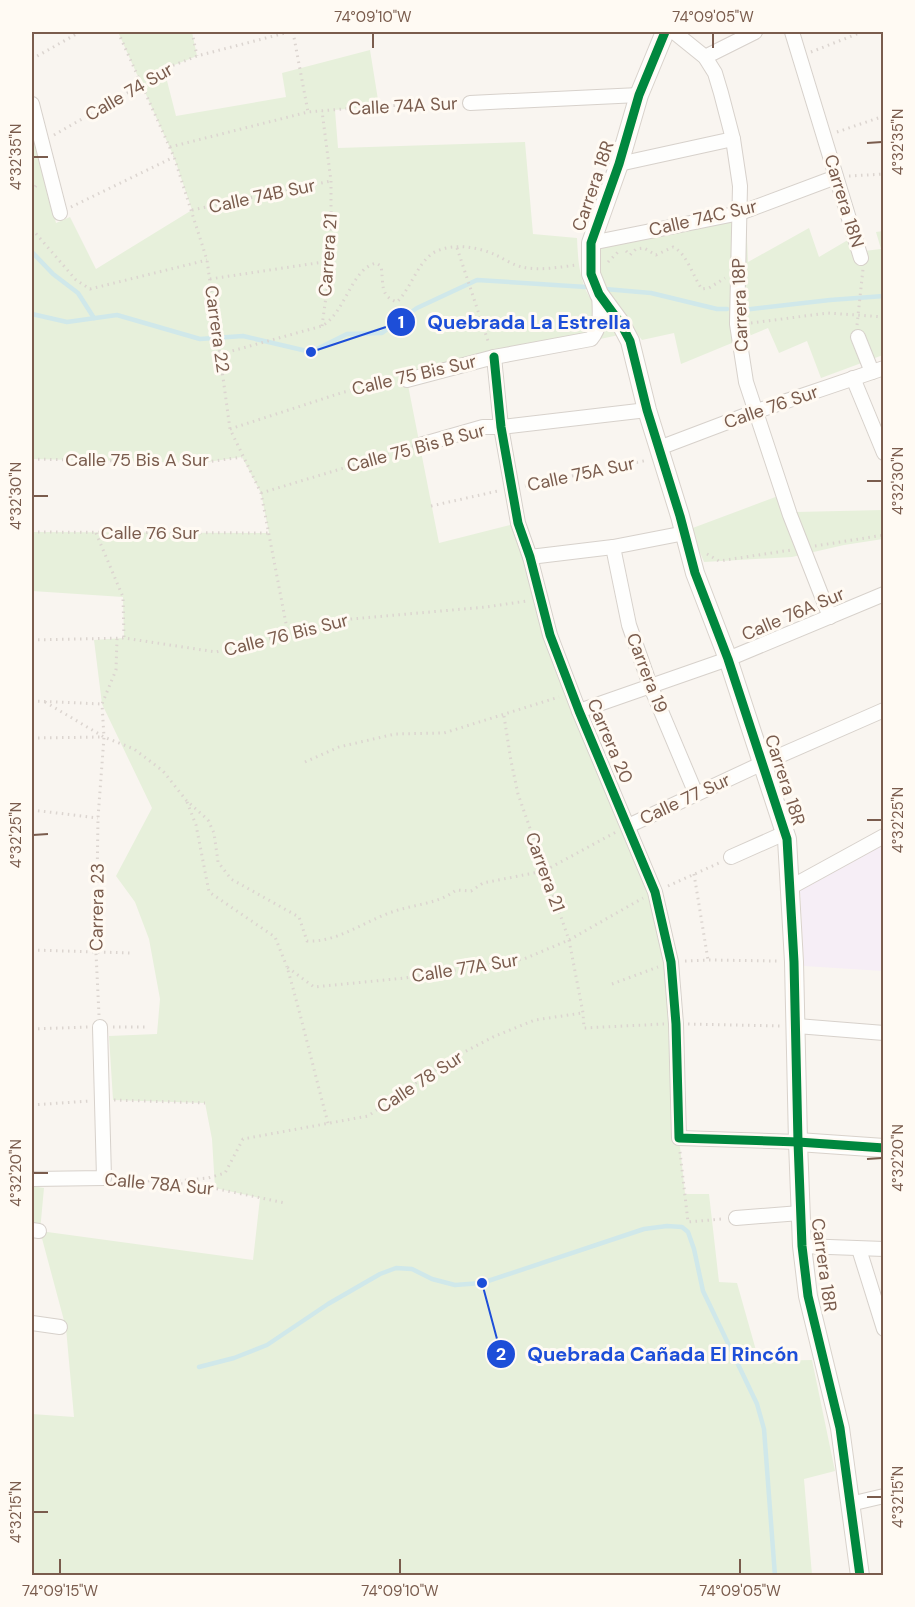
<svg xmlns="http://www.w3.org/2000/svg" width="915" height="1607" viewBox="0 0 915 1607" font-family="'DM Sans',sans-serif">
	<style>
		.education { fill: #f6eef6 }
		.green { fill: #e7f0db }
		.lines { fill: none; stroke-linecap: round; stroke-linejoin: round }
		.stream { stroke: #d0e8ea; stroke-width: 4.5 }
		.street-casing { stroke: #d7d1cb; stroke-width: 16 }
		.secondary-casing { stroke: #d9d2cb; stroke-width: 20 }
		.path { stroke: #dcd5d0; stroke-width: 3; stroke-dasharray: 1.5 4.5; stroke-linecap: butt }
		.street { stroke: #fefefd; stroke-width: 14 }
		.secondary { stroke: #fefefd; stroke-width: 18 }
		.cycleway-casing { stroke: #fffaf3; stroke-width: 13 }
		.cycleway { stroke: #00873e; stroke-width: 9 }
		.ticks { fill: none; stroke: #7a5c4d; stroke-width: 2 }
		.labels { text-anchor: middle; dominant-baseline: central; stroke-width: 6; stroke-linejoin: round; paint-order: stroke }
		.street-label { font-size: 18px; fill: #7a5c4d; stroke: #fffaf3 }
		.leader { fill: none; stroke: #1d4ed8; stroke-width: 2 }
		.callout-dot { fill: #1d4ed8; stroke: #fffaf3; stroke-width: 2 }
		.mark-label { font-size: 18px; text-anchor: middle; font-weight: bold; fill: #fff }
		.callout-label { font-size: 20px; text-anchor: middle; font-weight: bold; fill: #1d4ed8; stroke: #fffaf3; stroke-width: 6; stroke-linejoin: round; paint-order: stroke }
		.neatline { fill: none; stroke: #7a5c4d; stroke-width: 2 }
		.ticks-label { font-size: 15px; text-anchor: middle; fill: #7a5c4d }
	</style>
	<rect width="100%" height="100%" fill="#f9f5f0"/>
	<!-- education -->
	<polygon class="education" points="883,844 883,971 804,966 800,889"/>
	<!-- green -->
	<g class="green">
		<path d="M118,32H192L197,56L164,69L176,116L286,97L282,73L370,50L379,106L335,110L338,148L525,142L533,234L577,238C578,260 579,282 592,301C601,313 611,322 619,335L407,380L439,543L518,523L550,635L628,826L671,962L679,1138L685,1194H709L719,1282L737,1283L759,1361L812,1360L835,1471L804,1479L812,1575H32V1414L74,1417L66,1328L40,1231L32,1230V1186L44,1188L40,1231L253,1260L260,1198L215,1188L212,1139L205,1103L113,1100L109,1036L157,1034L160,999L149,939L135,902L116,876L152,808L102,704L94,640L124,638L123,597L32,591V532L269,533L261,493L242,457L200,463L32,459V130L56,223L70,217L96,269L192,210L174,157Z"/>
		<path d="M746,216L748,262L809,228L819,257L858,234L864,251L881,249L876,232L883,231V355L821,378L807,341L779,353L768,328L681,364L674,333L642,340C627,318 604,297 597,271C595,264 598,254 599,247Z"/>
		<polygon points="789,492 796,512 883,510 883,539 844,545 792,557 704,562 690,529"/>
	</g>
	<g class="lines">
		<!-- stream -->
		<g class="stream">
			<polyline points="32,252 53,274 78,293 94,318"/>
			<polyline points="605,289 651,293 717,309 727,309"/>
			<polyline points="743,310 830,300 884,296"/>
			<polyline points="32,314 67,322 117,315 200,339 243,336 311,352 347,334 382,333 417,308 477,280 586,287"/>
			<polyline points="199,1367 234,1358 267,1345 328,1304 380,1274 396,1268 412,1269 432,1279 455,1285 482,1283 644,1229 667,1226 682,1227 688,1232 694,1249 703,1291 757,1404 764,1429 775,1576"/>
		</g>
		<!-- street casing -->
		<g class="street-casing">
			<g id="street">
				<polyline points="674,32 705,57 715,73 721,93 733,139 740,186 737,324 746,382 790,515 830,617"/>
				<polyline points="792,32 861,258"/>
				<polyline points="705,57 755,32"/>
				<polyline points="470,103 639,95"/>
				<polyline points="32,104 60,213"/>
				<polyline points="619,164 733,139"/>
				<polyline points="591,243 740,213 836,177"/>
				<polyline points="858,337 872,372"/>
				<polyline points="494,357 501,427 518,523 530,557 550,635 579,711 655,892 671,962 676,1024 679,1138 798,1142"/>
				<polyline points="853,378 884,453"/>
				<path d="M407,380L494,357L591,339C602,326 600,311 599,294"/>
				<polyline points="420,445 483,427 501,427 647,410"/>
				<polyline points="659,448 754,412 884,368"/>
				<polyline points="613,547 629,625 650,685 696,794"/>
				<polyline points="530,557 613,547 685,533"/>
				<polyline points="579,711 728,659 884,594"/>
				<polyline points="628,826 763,763 884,710"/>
				<polyline points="731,857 785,833"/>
				<polyline points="791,887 884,836"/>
				<polyline points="797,1026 884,1033"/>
				<polyline points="32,1179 104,1178 100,1027"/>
				<polyline points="736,1218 800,1213"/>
				<polyline points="32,1230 39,1231"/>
				<polyline points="802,1246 884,1249"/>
				<polyline points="859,1249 884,1329"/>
				<polyline points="32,1323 60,1327"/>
				<polyline points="850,1504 884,1496"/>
			</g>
		</g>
		<!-- secondary casing -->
		<g class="secondary-casing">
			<g id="secondary">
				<polyline points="665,32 639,95 619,164 591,243 591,274 599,294 621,324 630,341 647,410 680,516 695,573 728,659 787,839 794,962 798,1142 802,1246 808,1296 840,1428 860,1576"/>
				<polyline points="798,1142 884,1148"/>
			</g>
		</g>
		<!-- path -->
		<g class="path">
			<polyline points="118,32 174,157 207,260 230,429 261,493 288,634"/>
			<polyline points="192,32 197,56"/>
			<polyline points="293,32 308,112"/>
			<polyline points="811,52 862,32"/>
			<polyline points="32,59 80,32"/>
			<polyline points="837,132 884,116"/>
			<polyline points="54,135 143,84 164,69 197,56 289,32"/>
			<polyline points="170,147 308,112 379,106 459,103"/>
			<polyline points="849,176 884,174"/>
			<polyline points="32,192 37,184"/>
			<polyline points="71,207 174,157"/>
			<polyline points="192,210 331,181"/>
			<polyline points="32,229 76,280 90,289 207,260"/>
			<polyline points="457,248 489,344"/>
			<path d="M626,251L630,255L636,249L644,248L656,255L673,247C687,253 693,277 702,289L709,288L725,278"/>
			<polyline points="608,262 618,252"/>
			<polyline points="210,279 330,261"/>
			<polyline points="751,323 828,313 884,317"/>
			<polyline points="857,325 863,269"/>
			<polyline points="322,326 331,260 331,181 322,111"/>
			<path d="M221,354L322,326C346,312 351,269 376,263L381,266C384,283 379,296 397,302C411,288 417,264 433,253C452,242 478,247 496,255C504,259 513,265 522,267C539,271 560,267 577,265"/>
			<polyline points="230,429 344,392 395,382"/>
			<polyline points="32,459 200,463 242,457"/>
			<polyline points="525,486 648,460"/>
			<polyline points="261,493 407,449"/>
			<polyline points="431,506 498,491"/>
			<polyline points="32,532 269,533"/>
			<polyline points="96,533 123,597 124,638"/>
			<polyline points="815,546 884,535"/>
			<polyline points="707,554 719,561 791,550"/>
			<polyline points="32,640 124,638 216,652 288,634 329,621 486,607 527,601"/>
			<polyline points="32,701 102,704"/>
			<path d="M45,702L104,737L134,749L163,771L186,800L208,820L214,833L218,862L231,879L299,917L307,941C337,943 366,920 395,911C416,904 438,904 456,890L471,891L483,883L544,871L616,832"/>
			<polyline points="504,716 511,761 518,794 569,940 583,1013 584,1028 664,1024"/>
			<polyline points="32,738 102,737"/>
			<polyline points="305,762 339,747 395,734 444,733 559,697"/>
			<polyline points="187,802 196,825 209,892 275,937 287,967"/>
			<polyline points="32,810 98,818"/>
			<polyline points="694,874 708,960"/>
			<polyline points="668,886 719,863"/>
			<polyline points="32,950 131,953"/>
			<polyline points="685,961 708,960 777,961"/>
			<polyline points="612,984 658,967"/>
			<polyline points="99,1015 96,953 98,818 104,737 102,704 116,670 117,639"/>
			<polyline points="688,1024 781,1026"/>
			<polyline points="113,1027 147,1027"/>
			<polyline points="32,1029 88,1027"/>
			<polyline points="114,1100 205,1103"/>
			<polyline points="32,1105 90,1101"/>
			<path d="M328,1123C314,1071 302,1019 287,967L314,987L405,978L524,959L569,940L643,898"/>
			<polyline points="680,1152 688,1222 722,1219"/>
			<polyline points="118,1179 168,1182"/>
			<polyline points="167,1182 208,1178 225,1173 243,1139 368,1116 449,1060 493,1037 535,1020 582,1013"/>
			<polyline points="175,1183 218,1189 285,1203"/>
		</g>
		<!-- street -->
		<use href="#street" class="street"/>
		<!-- secondary -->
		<use href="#secondary" class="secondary"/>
		<!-- cycleway casing -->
		<g class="cycleway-casing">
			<g id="cycleway">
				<polyline points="665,32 639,95 619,164 591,243 591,274 599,294 621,324 630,341 647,410 680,516 695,573 728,659 787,839 794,962 798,1142 802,1246 808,1296 840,1428 860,1576"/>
				<polyline points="494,357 501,427 518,523 530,557 550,635 579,711 655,892 671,962 676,1024 679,1138 798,1142 884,1148"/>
			</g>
		</g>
		<!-- cycleway -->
		<use href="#cycleway" class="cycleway"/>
	</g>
	<!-- ticks -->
	<path class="ticks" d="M373,33V48M713,33V48M867,143L882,142M33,157H48M867,481H882M33,496H48M867,820H882M33,835L48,834M867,1159L882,1158M33,1173H48M867,1497H882M33,1512H48M60,1559V1574M400,1559V1574M740,1559V1574"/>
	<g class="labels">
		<!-- street labels -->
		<g class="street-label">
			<text transform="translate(129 92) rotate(-30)">Calle 74 Sur</text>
			<text transform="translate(403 106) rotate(-3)">Calle 74A Sur</text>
			<text transform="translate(593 186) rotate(-71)">Carrera 18R</text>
			<text transform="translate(262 196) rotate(-12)">Calle 74B Sur</text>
			<text transform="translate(844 201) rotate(73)">Carrera 18N</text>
			<text transform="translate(703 218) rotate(-13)">Calle 74C Sur</text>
			<text transform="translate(328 255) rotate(-86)">Carrera 21</text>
			<text transform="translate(740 305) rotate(-92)">Carrera 18P</text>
			<text transform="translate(217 329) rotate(82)">Carrera 22</text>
			<text transform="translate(414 375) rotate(-13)">Calle 75 Bis Sur</text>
			<text transform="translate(771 407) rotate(-19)">Calle 76 Sur</text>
			<text transform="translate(416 448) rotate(-15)">Calle 75 Bis B Sur</text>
			<text x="137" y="460">Calle 75 Bis A Sur</text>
			<text transform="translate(581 474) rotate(-12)">Calle 75A Sur</text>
			<text x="150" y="533">Calle 76 Sur</text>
			<text transform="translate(793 614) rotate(-23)">Calle 76A Sur</text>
			<text transform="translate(286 635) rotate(-14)">Calle 76 Bis Sur</text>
			<text transform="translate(647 673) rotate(69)">Carrera 19</text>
			<text transform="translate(610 741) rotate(67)">Carrera 20</text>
			<text transform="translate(785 780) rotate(72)">Carrera 18R</text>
			<text transform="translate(685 799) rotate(-25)">Calle 77 Sur</text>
			<text transform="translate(545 872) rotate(70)">Carrera 21</text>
			<text transform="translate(97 907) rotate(-89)">Carrera 23</text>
			<text transform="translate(465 968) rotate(-9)">Calle 77A Sur</text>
			<text transform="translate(420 1082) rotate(-33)">Calle 78 Sur</text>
			<text transform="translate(159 1184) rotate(5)">Calle 78A Sur</text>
			<text transform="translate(824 1265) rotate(82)">Carrera 18R</text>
		</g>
	</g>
	<!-- callouts -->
	<path class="leader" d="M311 352L401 322M482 1283L501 1354"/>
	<g class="callout-dot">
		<circle cx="311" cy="352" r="6"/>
		<circle cx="482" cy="1283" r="6"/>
		<circle cx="401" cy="322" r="15"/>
		<circle cx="501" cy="1354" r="15"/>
	</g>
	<g class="mark-label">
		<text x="401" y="328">1</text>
		<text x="501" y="1360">2</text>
	</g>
	<g class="callout-label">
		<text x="529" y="329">Quebrada La Estrella</text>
		<text x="663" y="1361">Quebrada Cañada El Rincón</text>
	</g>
	<!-- border -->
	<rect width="915" height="1607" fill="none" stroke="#fffaf3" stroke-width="66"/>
	<rect x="33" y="33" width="849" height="1541" class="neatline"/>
	<g class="ticks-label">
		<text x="373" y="22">74°09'10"W</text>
		<text x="713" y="22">74°09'05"W</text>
		<text transform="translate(898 142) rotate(-90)" y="5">4°32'35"N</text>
		<text transform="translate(16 157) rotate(-90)" y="5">4°32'35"N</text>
		<text transform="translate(898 481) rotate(-90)" y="5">4°32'30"N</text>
		<text transform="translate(16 496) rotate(-90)" y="5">4°32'30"N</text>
		<text transform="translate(898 820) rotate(-90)" y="5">4°32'25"N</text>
		<text transform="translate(16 835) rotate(-90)" y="5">4°32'25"N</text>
		<text transform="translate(898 1158) rotate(-90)" y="5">4°32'20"N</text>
		<text transform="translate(16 1173) rotate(-90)" y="5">4°32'20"N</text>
		<text transform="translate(898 1497) rotate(-90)" y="5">4°32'15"N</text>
		<text transform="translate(16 1512) rotate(-90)" y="5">4°32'15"N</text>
		<text x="60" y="1596">74°09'15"W</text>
		<text x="400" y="1596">74°09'10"W</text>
		<text x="740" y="1596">74°09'05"W</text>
	</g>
</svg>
